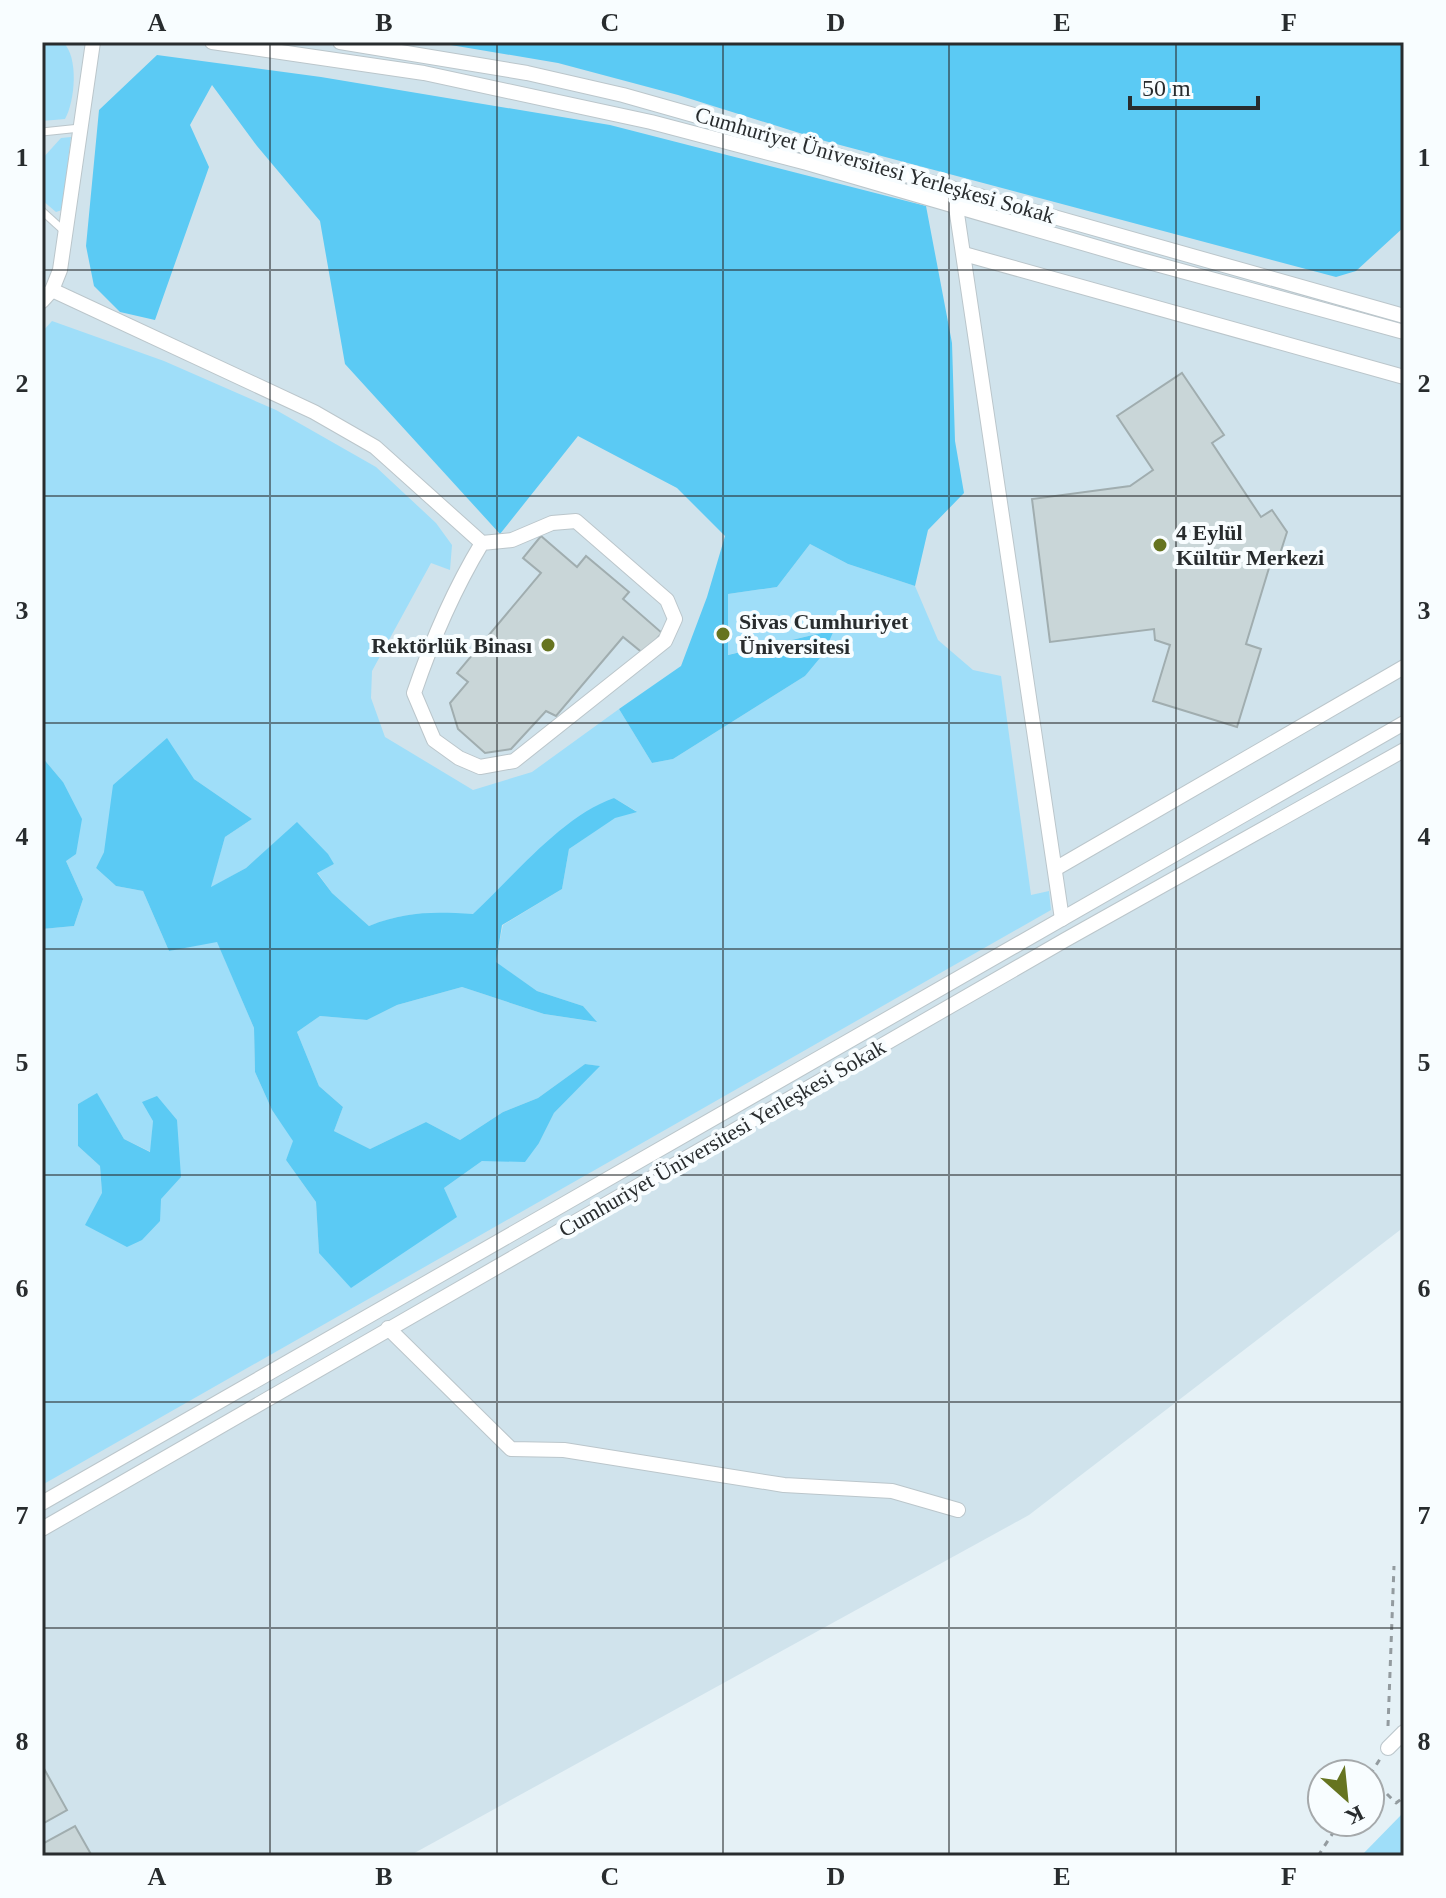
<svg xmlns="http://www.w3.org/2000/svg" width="1446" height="1898" viewBox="0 0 1446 1898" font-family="'Times New Roman',serif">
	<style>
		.built { fill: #d0e3ec }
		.green { fill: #9fdef9; fill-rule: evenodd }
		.forest { fill: #5bcaf4 }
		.building { fill: #c9d6d8; stroke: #a0adaf; stroke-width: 2 }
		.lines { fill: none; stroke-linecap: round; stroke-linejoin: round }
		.lane-casing { stroke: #bbc6cb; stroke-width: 9 }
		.street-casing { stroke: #bbc6cb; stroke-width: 16 }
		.path { stroke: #939b9f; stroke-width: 3; stroke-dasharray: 6 6; stroke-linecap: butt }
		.lane { stroke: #fff; stroke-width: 7 }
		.street { stroke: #fff; stroke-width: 14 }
		.grid { fill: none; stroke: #282c2e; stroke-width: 2; stroke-opacity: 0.55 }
		.poi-dot { fill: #667420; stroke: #f8fdff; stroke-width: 3 }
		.labels { text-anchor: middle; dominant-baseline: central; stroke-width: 8; stroke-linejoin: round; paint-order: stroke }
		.street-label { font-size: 22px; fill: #282c2e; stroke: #f8fdff }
		.poi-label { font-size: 22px; font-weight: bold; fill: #282c2e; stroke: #f8fdff; text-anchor: start }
		.neatline { fill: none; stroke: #282c2e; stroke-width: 3 }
		.grid-label { font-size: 26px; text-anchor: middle; font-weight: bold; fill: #282c2e }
	</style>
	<rect width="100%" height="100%" fill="#e5f1f6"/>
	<!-- built -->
	<polygon class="built" points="42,42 1404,42 1404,1227 1029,1515 409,1856 42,1856"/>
	<!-- green -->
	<g class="green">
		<path d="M42,42H63C79,57 75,101 65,119L42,121Z"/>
		<polygon points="71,137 62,210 56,212 42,200 42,159 61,138"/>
		<path d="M52,321L164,361L276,410L376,467L436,523L452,545L450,570L431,563L372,671L371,698L385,737L473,790L532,772L619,709L652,763L673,759L805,676L834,630L727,655L728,594L777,587L810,544L848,564L915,586L938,640L973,670L1001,676L1031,895L1049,891L1051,910L42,1485V929L74,926L83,899L66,861L63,782L42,757V332ZM194,779L252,819L225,837L210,888L246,868L297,823L334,864L317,872L332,893L369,926C406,911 433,912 473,915L550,841L614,798L636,811L615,817L569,849L562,889L503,925L495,962L537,991L583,1006L596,1022L544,1014L462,987L397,1005L367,1020L320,1016L297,1032L319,1086L343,1107L334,1131L370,1149L426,1122L460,1140L503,1112L538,1098L585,1064L599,1066L554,1113L539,1143L482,1161L444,1188L456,1218L319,1253L316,1202L286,1160L294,1141L272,1110L255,1072L254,1028L217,941L169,951L143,891L116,886L96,868L104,852ZM97,1094L124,1139L151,1152L153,1121L160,1221L102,1193L100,1166L78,1146V1104Z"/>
		<polygon points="1404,1812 1404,1856 1361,1856"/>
	</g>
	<!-- forest -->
	<g class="forest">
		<polygon points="433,42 1404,42 1404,227 1356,271 1336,277 825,141 678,95 558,63"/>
		<polygon points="157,55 321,77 610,125 926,206 952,343 955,441 964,493 928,530 915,586 848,564 810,544 777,587 728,594 728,655 834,630 824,653 805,676 673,759 652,763 619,709 681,666 707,597 725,536 677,488 578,436 500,534 345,364 320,221 257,146 212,85 190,125 209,167 155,320 120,312 94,286 86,246 99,110"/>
		<path d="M167,738L194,779L252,819L225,837L211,887L246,868L297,822L328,854L334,864L317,873L332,893L369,926C407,911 433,912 473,914C513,877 562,816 614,798L637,812L615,818L569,849L562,889L502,925L496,962L537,991L583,1006L597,1022L544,1014L462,987L397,1005L367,1020L320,1016L297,1032L319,1086L343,1107L334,1131L370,1149L426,1122L460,1140L503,1112L538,1098L585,1064L600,1066L554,1113L539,1143L525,1162L482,1161L444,1188L457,1217L351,1288L319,1253L316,1202L286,1160L293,1141L272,1110L255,1072L254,1028L217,942L169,951L143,891L116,886L96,868L104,852L113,785Z"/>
		<polygon points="42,757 63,782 82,819 76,854 66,861 83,899 74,926 42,929"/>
		<polygon points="97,1093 124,1139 150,1152 153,1121 142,1102 157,1096 177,1120 181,1177 161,1199 160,1221 142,1240 127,1247 85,1225 102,1193 100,1166 78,1146 78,1104"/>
	</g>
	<!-- building -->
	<g class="building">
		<polygon points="1182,373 1224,435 1212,443 1261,517 1272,510 1287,532 1278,560 1272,558 1246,644 1261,649 1237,727 1153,701 1170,645 1155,640 1154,629 1050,642 1032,499 1130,486 1153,470 1117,416"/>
		<polygon points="541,536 577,567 586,556 629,592 623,599 662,633 644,654 623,637 556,716 546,711 511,749 485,753 458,729 450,703 468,682 457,673 541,573 523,558"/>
		<polygon points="42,1765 67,1810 42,1824"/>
		<polygon points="75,1826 92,1856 42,1856 42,1844"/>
	</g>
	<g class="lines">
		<!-- lane casing -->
		<g class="lane-casing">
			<g id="lane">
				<polyline points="42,132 80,128"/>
				<polyline points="42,211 64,231"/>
			</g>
		</g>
		<!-- street casing -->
		<g class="street-casing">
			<g id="street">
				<polyline points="212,42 424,73 651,122 807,163 1134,258 1404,332"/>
				<polyline points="340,42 527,73 623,95 1404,316"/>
				<polyline points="956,207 1062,919"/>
				<polyline points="964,254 1404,377"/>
				<path d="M52,290L314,412L375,447L482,543L512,540L552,523L576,521L667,600L675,619L665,641L514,761L480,767L459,758L434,740L414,693C432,640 453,591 482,543"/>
				<polyline points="42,301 52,290 60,270 93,42"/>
				<polyline points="1055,869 1404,667"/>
				<polyline points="388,1328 511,1449 564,1450 784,1485 892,1491 958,1510"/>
				<polyline points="42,1503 1404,723"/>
				<polyline points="42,1529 1065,940 1404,750"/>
				<polyline points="1388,1748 1404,1732"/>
			</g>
		</g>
		<!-- path -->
		<g class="path">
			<polyline points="1388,1726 1394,1566"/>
			<polyline points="1370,1775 1380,1759"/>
			<polyline points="1370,1777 1396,1803 1404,1797"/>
			<polyline points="1318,1856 1340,1822"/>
		</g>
		<!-- lane -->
		<use href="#lane" class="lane"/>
		<!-- street -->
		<use href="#street" class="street"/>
	</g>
	<!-- grid -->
	<path class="grid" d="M270,42V1856M497,42V1856M723,42V1856M949,42V1856M1176,42V1856M42,270H1404M42,496H1404M42,723H1404M42,949H1404M42,1175H1404M42,1402H1404M42,1628H1404"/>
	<!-- markers -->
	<g class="poi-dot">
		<circle cx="1160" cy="545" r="8"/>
		<circle cx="723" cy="634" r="8"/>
		<circle cx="548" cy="645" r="8"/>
	</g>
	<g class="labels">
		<!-- street labels -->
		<g class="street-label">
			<text transform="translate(875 165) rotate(16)">Cumhuriyet Üniversitesi Yerleşkesi Sokak</text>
			<text transform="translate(722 1138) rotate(-30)">Cumhuriyet Üniversitesi Yerleşkesi Sokak</text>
		</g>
		<!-- poi labels -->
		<g class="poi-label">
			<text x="1176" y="532">4 Eylül<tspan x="1176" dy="25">Kültür Merkezi</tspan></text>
			<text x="739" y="621">Sivas Cumhuriyet<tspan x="739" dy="25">Üniversitesi</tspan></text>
			<text x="532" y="645" text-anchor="end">Rektörlük Binası</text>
		</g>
	</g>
	<!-- border -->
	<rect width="1446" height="1898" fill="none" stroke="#f8fdff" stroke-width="88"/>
	<!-- north arrow -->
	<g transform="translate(1346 1798) rotate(153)"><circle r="38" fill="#f8fdff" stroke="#a5a9ab" stroke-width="2"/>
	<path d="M0-6L14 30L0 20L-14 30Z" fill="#667420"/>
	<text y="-12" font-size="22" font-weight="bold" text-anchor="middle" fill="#282c2e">K</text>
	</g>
	<!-- scale -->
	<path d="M1130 96v12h128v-12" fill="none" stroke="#282c2e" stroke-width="4"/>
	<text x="1142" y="96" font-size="24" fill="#282c2e" stroke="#f8fdff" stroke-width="6" paint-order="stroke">50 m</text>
	<rect x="44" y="44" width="1358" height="1810" class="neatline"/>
	<g class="grid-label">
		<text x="157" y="31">A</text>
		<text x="384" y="31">B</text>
		<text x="610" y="31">C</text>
		<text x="836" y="31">D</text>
		<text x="1062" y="31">E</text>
		<text x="1289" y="31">F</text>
		<text x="22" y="166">1</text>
		<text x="1424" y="166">1</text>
		<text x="22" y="392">2</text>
		<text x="1424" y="392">2</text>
		<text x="22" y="619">3</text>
		<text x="1424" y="619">3</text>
		<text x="22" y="845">4</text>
		<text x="1424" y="845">4</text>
		<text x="22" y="1071">5</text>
		<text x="1424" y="1071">5</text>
		<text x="22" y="1297">6</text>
		<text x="1424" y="1297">6</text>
		<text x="22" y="1524">7</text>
		<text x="1424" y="1524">7</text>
		<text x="22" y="1750">8</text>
		<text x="1424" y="1750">8</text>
		<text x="157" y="1885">A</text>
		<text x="384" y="1885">B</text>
		<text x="610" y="1885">C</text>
		<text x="836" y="1885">D</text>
		<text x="1062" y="1885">E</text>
		<text x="1289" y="1885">F</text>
	</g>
</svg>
